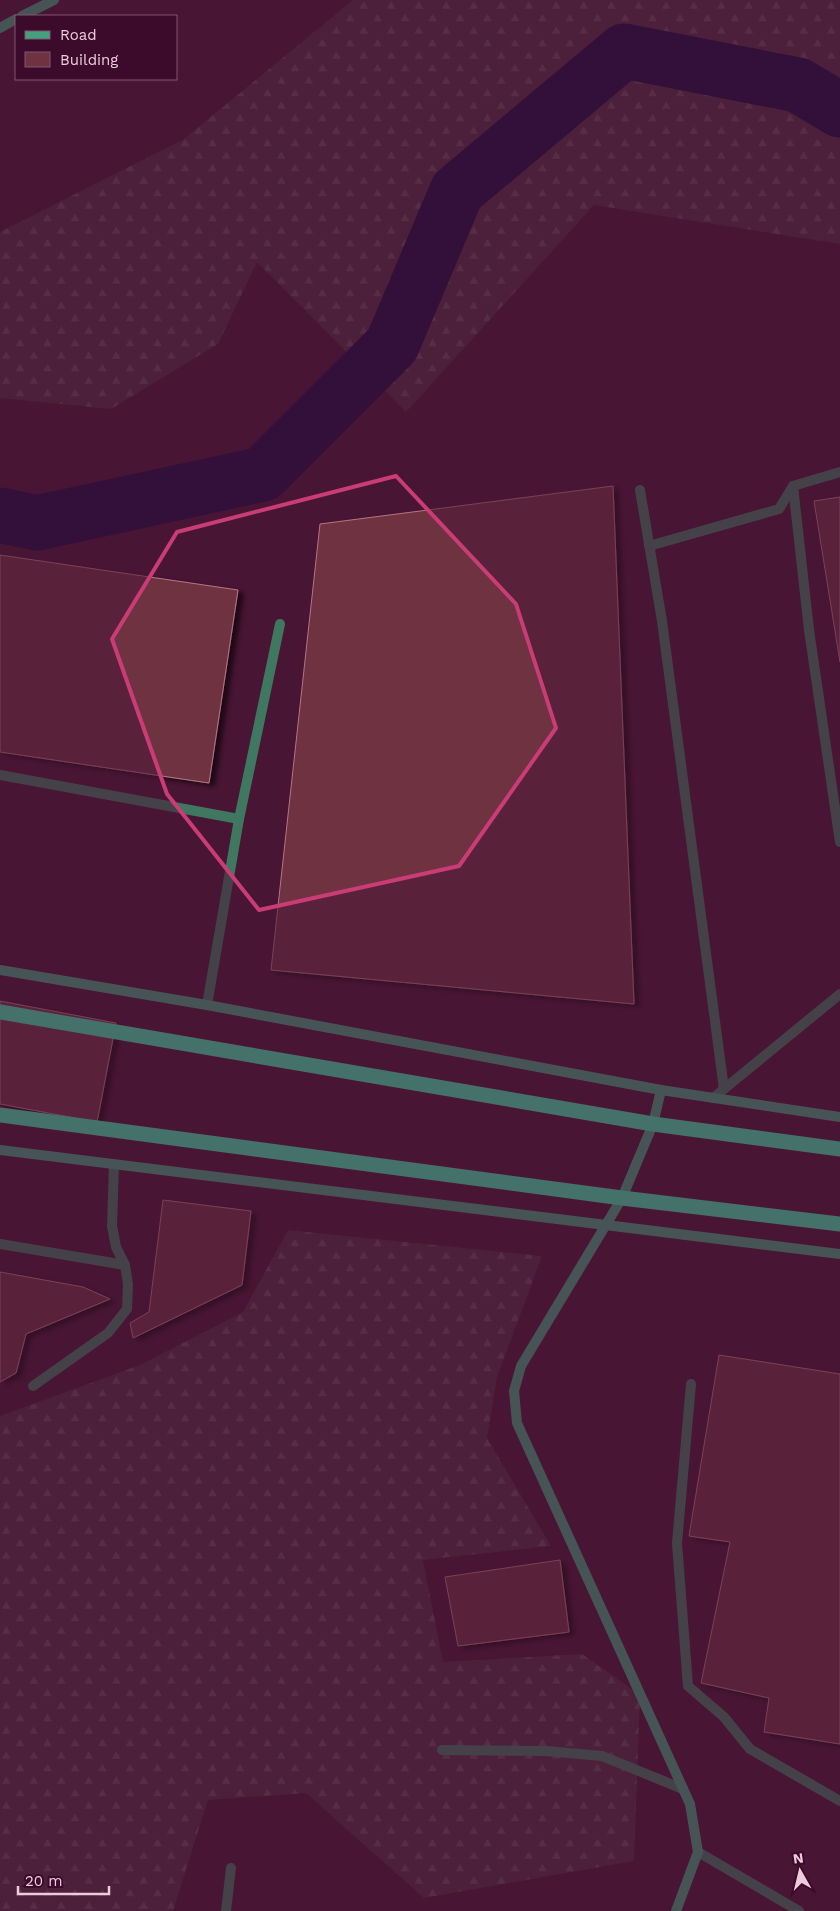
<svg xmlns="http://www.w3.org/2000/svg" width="840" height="1911" viewBox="0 0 840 1911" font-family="'Work Sans',sans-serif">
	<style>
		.forest { fill: url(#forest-firs) }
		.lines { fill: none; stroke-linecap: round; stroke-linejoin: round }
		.river { stroke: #170a3e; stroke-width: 55 }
		.building { fill: #6e3241; stroke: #b87482; filter: url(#shadow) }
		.lane { stroke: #407761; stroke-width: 10 }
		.street { stroke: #407761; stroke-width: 10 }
		.secondary { stroke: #44a17f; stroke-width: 10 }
		.highway { stroke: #3edfab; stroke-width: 15 }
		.marked { fill: none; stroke: #ca3c75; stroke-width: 4; stroke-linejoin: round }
	</style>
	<defs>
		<pattern id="forest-firs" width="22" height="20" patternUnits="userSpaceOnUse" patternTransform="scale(1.25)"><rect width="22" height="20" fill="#502c40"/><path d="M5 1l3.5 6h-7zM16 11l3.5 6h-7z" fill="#69495b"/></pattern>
		<filter id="shadow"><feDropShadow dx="5.5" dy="3" stdDeviation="2.5" flood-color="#0009"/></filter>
	</defs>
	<rect width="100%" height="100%" fill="#481534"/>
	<!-- forest -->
	<g class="forest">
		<polygon points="353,0 840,0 840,244 594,205 406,412 257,262 218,344 111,409 0,398 0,232 184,139"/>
		<polygon points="288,1230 542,1256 497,1377 487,1438 551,1546 423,1560 443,1662 582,1654 640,1695 634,1861 424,1898 306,1793 208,1800 173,1911 0,1911 0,1416 140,1365 243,1312"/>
	</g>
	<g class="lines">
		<!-- river -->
		<polyline class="river" points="0,515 37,523 263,474 392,345 457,191 624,51 798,85 840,110"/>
	</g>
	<!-- building -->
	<g class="building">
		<polygon points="613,486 634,1004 271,970 320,524"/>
		<polygon points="840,497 840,662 814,501"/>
		<polygon points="0,555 238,590 209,783 0,752"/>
		<polygon points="0,1001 116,1023 97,1122 0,1104"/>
		<polygon points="163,1200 251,1211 242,1285 133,1338 130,1323 149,1312"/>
		<polygon points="0,1272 83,1287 110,1299 26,1334 16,1373 0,1382"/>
		<polygon points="719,1355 840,1374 840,1744 764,1732 769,1698 701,1683 730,1542 689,1536"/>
		<polygon points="560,1560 569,1632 458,1646 445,1577"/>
	</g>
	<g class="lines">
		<!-- lane -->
		<g class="lane">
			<polyline points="793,486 809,630 840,842"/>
			<polyline points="640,490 662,621 724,1089"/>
			<polyline points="649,546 779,509 793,486 840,472"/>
			<polyline points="0,775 239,819"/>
			<polyline points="207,1005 239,819 280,624"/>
			<polyline points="713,1098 840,994"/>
			<polyline points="0,1244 125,1265"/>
			<polyline points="691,1384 677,1543 688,1686 724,1717 750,1749 840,1801"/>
			<polyline points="33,1386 108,1333 127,1309 128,1284 125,1265 116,1247 112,1226 114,1164"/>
		</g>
		<!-- street -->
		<g class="street">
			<polyline points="442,1750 546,1751 602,1756 683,1789"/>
			<polyline points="698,1852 799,1911"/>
			<polyline points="226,1911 231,1868"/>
		</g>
		<!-- secondary -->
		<g class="secondary">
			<polyline points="22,16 54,0"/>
			<polyline points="0,28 16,19"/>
			<polyline points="0,970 207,1005 661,1090 840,1117"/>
			<polyline points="661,1090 653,1124 622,1198 521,1366 514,1391 517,1423 690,1804 698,1852 676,1911"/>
			<polyline points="0,1150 840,1254"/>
		</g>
		<!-- highway -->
		<g class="highway">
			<polyline points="0,1012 653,1124 840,1149"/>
			<polyline points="0,1115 622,1198 840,1224"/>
		</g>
	</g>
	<!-- marked area -->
	<path d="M0 0H840V1911H0ZM396,476L516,604L556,728L459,866L259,910L167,794L112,639L177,532Z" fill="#481534" fill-opacity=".55" fill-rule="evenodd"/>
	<path class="marked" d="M396,476L516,604L556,728L459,866L259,910L167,794L112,639L177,532Z"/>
	<!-- legend -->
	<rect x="15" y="15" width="162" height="65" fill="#3c0a2a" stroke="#825771"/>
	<rect x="25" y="31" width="25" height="8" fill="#44a17f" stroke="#825771"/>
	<text x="60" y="40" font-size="15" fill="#eccbdb">Road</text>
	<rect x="25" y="52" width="25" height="15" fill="#6e3241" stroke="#825771"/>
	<text x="60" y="65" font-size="15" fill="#eccbdb">Building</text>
	<!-- north arrow -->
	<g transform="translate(800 1871) rotate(352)" stroke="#3c0a2a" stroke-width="4" paint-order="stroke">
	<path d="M0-4L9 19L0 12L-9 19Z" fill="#eccbdb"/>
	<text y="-8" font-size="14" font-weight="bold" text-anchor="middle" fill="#eccbdb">N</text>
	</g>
	<!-- scale -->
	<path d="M18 1886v8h91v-8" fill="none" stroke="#eccbdb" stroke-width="2.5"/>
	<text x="25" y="1886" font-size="15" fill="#eccbdb" stroke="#3c0a2a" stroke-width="4" paint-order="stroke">20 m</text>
</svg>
